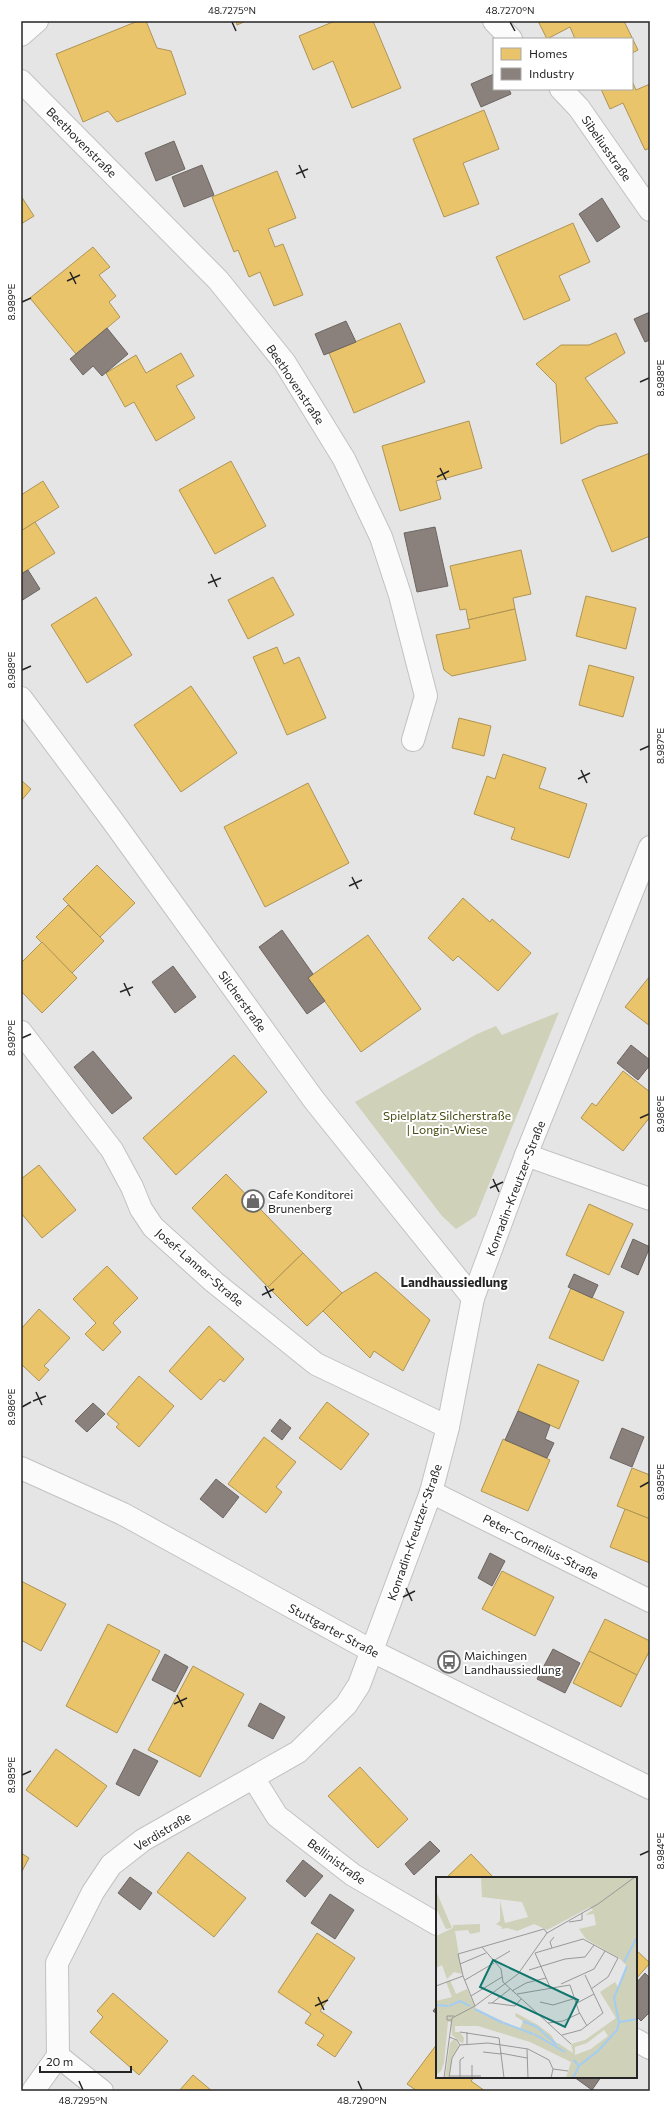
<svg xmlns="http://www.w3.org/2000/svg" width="671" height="2112" viewBox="0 0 671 2112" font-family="Commissioner,sans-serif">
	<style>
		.green { fill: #cfd1b8 }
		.homes { fill: #e9c46a; stroke: #ae9455 }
		.industry { fill: #8a817c; stroke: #6c6562 }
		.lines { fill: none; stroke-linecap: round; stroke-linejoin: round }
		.street-casing { stroke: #c2c2c2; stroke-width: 24 }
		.secondary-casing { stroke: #c2c2c2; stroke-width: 24 }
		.street { stroke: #fbfbfb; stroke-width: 22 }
		.secondary { stroke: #fbfbfb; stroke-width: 22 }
		.ticks { fill: none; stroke: #252525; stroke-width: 1.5 }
		.labels { text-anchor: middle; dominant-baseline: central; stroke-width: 4; stroke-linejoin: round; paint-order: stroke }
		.street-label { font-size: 12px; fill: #252525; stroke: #fff }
		.park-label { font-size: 12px; fill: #464810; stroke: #fff }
		.poi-label { font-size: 12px; fill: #252525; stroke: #fff; text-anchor: start }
		.neighbourhood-label { font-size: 13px; font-weight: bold; fill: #252525; stroke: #fff }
		.inset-river { fill: none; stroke: #a3cdf2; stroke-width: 2 }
		.inset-road { fill: none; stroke: #989898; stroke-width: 1 }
		.view { fill: #0f766e; fill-opacity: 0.15; stroke: #0f766e; stroke-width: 2 }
		.inset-edge { fill: none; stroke: #252525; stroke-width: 2 }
		.neatline { fill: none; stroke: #252525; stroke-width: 1.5 }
		.ticks-label { font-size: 10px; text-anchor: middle; fill: #252525 }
	</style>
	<rect width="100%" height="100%" fill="#e5e5e5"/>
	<!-- green -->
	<polygon class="green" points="559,1012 476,1216 456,1229 442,1216 355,1102 477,1034 496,1026 502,1035"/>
	<!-- homes -->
	<g class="homes">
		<polygon points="138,21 146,21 157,48 171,51 186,94 117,122 108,111 83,122 56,54"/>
		<polygon points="236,21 246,21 237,25"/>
		<polygon points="335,21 373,21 401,88 352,108 333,61 313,70 299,36"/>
		<polygon points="538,21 624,21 638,50 632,53 632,39 575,39 570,27 547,39"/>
		<polygon points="632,81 636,90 650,84 650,148 645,150 623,103 610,109 601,89 632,89"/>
		<polygon points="484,110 499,149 463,163 479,204 444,217 413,139"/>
		<polygon points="277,171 296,218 268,229 275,247 283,244 303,295 274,306 260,272 249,277 238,250 234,252 212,197"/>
		<polygon points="21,196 34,216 21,224"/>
		<polygon points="573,223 590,262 559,276 570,300 524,320 496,257"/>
		<polygon points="93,247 110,267 99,275 116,296 109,302 120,317 76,354 30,298"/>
		<polygon points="400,323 425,382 354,413 329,353"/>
		<polygon points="616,333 625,353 585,378 618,423 598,426 561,444 556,384 536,364 561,345 589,345"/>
		<polygon points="181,353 194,376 176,386 195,418 156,441 134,402 125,407 106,373 136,355 146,373"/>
		<polygon points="469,421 482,468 436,481 441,499 400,511 382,446"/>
		<polygon points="650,453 650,536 612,552 582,480"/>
		<polygon points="231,461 266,526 215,554 179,490"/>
		<polygon points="43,481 59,507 21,531 21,495"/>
		<polygon points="35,522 55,553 21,574 21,531"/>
		<polygon points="521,550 531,594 513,598 515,609 468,620 466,609 460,610 450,566"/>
		<polygon points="273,577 294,615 248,639 228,600"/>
		<polygon points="586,596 636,608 626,649 576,636"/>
		<polygon points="96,597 132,655 87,683 51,625"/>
		<polygon points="515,609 526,660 452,676 444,670 436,635 470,628 468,620"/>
		<polygon points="277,647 284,664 299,657 326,718 287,735 253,657"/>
		<polygon points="589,665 634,677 623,717 579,705"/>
		<polygon points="191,686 237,753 181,792 134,725"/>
		<polygon points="459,718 491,726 484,756 452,748"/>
		<polygon points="503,754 546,768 539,788 587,804 569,858 511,839 515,828 474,814 487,776 495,779"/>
		<polygon points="21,780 31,789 21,801"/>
		<polygon points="308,783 349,863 265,907 224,827"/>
		<polygon points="97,865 135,903 100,937 63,899"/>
		<polygon points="463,898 490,922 492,919 531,953 498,991 458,956 453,961 428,938"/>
		<polygon points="68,905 104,941 72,973 36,937"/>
		<polygon points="368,935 421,1009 361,1052 308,978"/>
		<polygon points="42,942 77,978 42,1013 21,991 21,963"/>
		<polygon points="650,976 650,1026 625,1007"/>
		<polygon points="234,1055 267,1092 176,1175 143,1138"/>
		<polygon points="623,1071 650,1092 650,1117 623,1151 581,1118 592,1103 596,1106"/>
		<polygon points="39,1165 76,1210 42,1238 21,1213 21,1179"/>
		<polygon points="226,1174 303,1253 268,1287 192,1208"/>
		<polygon points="589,1204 633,1224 609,1275 566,1255"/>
		<polygon points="303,1253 342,1293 307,1326 268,1287"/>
		<polygon points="107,1266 138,1298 113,1323 121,1332 103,1351 85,1334 96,1323 73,1299"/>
		<polygon points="376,1272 430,1320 403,1371 374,1351 370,1358 323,1311 342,1293"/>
		<polygon points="571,1288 624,1312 603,1361 549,1338"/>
		<polygon points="39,1309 70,1338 44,1366 49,1370 39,1381 21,1364 21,1329"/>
		<polygon points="209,1326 244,1359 224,1382 220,1379 201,1400 169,1371"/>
		<polygon points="538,1364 579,1381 559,1429 518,1411"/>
		<polygon points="139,1376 174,1406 139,1447 116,1427 119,1424 107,1414"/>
		<polygon points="327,1402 369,1434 341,1470 299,1438"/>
		<polygon points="264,1437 296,1462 276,1487 282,1492 266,1513 228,1484"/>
		<polygon points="503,1439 550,1460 528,1511 481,1491"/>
		<polygon points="632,1468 650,1475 650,1519 617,1506"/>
		<polygon points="625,1509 650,1519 650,1563 610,1547"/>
		<polygon points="502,1571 554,1597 535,1636 482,1609"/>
		<polygon points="21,1581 66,1604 41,1651 21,1640"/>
		<polygon points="605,1619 650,1641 650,1650 637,1675 589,1651"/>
		<polygon points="108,1624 160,1651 117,1733 66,1706"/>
		<polygon points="589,1651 637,1675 621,1707 573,1683"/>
		<polygon points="193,1666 244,1694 200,1777 148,1750"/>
		<polygon points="56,1749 107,1786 77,1827 26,1790"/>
		<polygon points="360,1767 408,1819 378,1848 328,1796"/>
		<polygon points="188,1852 246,1898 214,1937 157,1892"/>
		<polygon points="21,1853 29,1858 21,1873"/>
		<polygon points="471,1854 494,1878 446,1878"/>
		<polygon points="317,1933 355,1958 320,2011 352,2032 335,2057 317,2045 324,2035 305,2023 311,2014 278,1992"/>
		<polygon points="636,1950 650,1963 636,1979"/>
		<polygon points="113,1993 168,2041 139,2075 90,2032 103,2017 97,2011"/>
		<polygon points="437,2044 437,2077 474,2077 471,2081 485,2091 417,2091 407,2084"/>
		<polygon points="193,2075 212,2091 179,2091"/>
	</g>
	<!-- industry -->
	<g class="industry">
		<polygon points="494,74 494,89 509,89 511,94 481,107 471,84"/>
		<polygon points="174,141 185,169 156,181 145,153"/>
		<polygon points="202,165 214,195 184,207 172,177"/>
		<polygon points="602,198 620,227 597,242 579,214"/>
		<polygon points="650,312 650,340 645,342 634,319"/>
		<polygon points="346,321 356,342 324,355 315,334"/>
		<polygon points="107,328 128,354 102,376 93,366 83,375 70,359"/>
		<polygon points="435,527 448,586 417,592 404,533"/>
		<polygon points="28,570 40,589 21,601 21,574"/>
		<polygon points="282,930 313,974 308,978 325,1001 307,1014 259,947"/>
		<polygon points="173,966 196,997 175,1013 152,982"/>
		<polygon points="631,1045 650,1060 650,1065 638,1080 617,1063"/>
		<polygon points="93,1051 132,1098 112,1114 74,1067"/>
		<polygon points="633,1239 650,1247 638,1275 621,1267"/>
		<polygon points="574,1274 598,1285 592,1298 568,1287"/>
		<polygon points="93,1403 105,1414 87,1432 75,1421"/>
		<polygon points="518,1411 550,1425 545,1439 554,1443 547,1458 505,1440"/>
		<polygon points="280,1419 291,1428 282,1440 271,1431"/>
		<polygon points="622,1428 644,1437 632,1467 610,1458"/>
		<polygon points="216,1479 239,1497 223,1518 200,1499"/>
		<polygon points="490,1553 505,1561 492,1586 478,1578"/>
		<polygon points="553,1649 580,1663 565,1693 537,1679"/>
		<polygon points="165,1654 188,1667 175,1692 152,1680"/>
		<polygon points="260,1703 285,1717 273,1739 248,1726"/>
		<polygon points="134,1749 158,1761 139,1796 116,1784"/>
		<polygon points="430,1841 440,1851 414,1875 405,1864"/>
		<polygon points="303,1860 323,1876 305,1897 286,1881"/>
		<polygon points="130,1877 152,1893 140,1910 118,1893"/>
		<polygon points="330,1894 354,1910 335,1939 311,1923"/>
		<polygon points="645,1973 650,1978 650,2012 641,2021 636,2016 636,1983"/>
		<polygon points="437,2006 437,2014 433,2011"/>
		<polygon points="574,2077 601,2077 592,2090"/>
	</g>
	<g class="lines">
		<!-- street casing -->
		<g class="street-casing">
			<g id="street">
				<polyline points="494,21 511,39"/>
				<polyline points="21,35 37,21"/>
				<polyline points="21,81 218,280 285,363 344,459 381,537 400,595 426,696 413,740"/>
				<polyline points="561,89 579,108 650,210"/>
				<polyline points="21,698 112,820 314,1100 473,1298"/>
				<polyline points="21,1032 112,1150 132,1187 141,1209 153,1227 214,1282 316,1364 448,1427"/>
				<polyline points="526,1155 650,1199"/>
				<polyline points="431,1492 650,1601"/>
				<polyline points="254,1779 277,1816 353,1875 437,1924"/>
				<polyline points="636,2040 650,2048"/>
				<polyline points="58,2056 102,2091"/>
				<polyline points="33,2091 58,2056 57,1963 93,1892 111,1865 143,1840 298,1752 346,1705 359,1685 431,1492 448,1427 473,1298 526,1155 650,847"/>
			</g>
		</g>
		<!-- secondary casing -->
		<g class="secondary-casing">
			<polyline id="secondary" points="21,1468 123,1514 372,1651 650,1788"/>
		</g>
		<!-- street -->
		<use href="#street" class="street"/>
		<!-- secondary -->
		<use href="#secondary" class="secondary"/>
	</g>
	<!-- ticks -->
	<path class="ticks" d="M232,22L236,31M510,22L515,31M299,165L305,178M296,174L308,169M70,272L76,284M67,281L80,275M22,302L31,298M640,382L649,378M440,468L446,480M437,477L449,471M211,574L217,587M208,583L221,578M22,670L31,666M640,750L649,746M581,770L587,783M578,779L590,773M352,877L358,889M349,886L362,880M124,983L130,996M120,992L133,987M22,1038L31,1034M640,1118L649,1114M493,1179L499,1192M490,1188L503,1182M265,1286L271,1298M262,1295L274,1289M36,1392L42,1405M33,1401L46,1396M22,1407L31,1402M640,1487L649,1482M406,1588L412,1601M403,1597L415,1591M177,1695L183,1707M174,1704L187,1698M22,1775L31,1771M640,1855L649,1851M318,1997L324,2010M315,2006L328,2000M79,2081L83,2090M358,2081L362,2090"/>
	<!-- icons -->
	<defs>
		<g id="shop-ring" transform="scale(1.15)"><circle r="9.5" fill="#fff" stroke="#686868" stroke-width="1.5"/><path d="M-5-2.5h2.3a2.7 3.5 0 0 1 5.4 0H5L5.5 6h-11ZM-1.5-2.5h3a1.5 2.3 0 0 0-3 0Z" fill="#686868"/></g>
		<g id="bus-ring" transform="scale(1.15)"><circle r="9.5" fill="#fff" stroke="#686868" stroke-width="1.5"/><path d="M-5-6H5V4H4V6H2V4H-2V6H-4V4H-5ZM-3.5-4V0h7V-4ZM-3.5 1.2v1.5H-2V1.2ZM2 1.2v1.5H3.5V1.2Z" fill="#686868"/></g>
	</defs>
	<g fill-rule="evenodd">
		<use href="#shop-ring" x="253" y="1201"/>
		<use href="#bus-ring" x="449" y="1662"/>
	</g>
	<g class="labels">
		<!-- street labels -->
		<g class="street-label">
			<text transform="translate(82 142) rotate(45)">Beethovenstraße</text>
			<text transform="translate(607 148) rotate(55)">Sibeliusstraße</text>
			<text transform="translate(296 384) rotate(56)">Beethovenstraße</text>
			<text transform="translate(243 1001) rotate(54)">Silcherstraße</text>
			<text transform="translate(515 1188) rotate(-69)">Konradin-Kreutzer-Straße</text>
			<text transform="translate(200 1267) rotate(41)">Josef-Lanner-Straße</text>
			<text transform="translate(414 1532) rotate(-71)">Konradin-Kreutzer-Straße</text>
			<text transform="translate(541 1546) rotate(27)">Peter-Cornelius-Straße</text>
			<text transform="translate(334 1630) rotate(28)">Stuttgarter Straße</text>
			<text transform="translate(162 1831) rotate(-31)">Verdistraße</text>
			<text transform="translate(337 1861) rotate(36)">Bellinistraße</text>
		</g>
		<!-- park labels -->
		<g class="park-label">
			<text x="447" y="1115">Spielplatz Silcherstraße<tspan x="447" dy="14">| Longin-Wiese</tspan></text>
		</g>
		<!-- poi labels -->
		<g class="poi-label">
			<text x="268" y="1194">Cafe Konditorei<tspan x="268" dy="14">Brunenberg</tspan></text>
			<text x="464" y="1655">Maichingen<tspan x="464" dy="14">Landhaussiedlung</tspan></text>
		</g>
		<!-- neighbourhood labels -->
		<g class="neighbourhood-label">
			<text x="454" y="1282">Landhaussiedlung</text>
		</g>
	</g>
	<!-- overview -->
	<g transform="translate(436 1877)">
		<rect width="201" height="201" fill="#e5e5e5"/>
		<path d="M45,0H201V201H130L135,185L94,165L42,149H19V155H24L28,161L27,167L16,158L15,145H12L8,186L5,194L0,198V124L16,120L10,105L14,103L20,117L31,112L40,132L84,152L87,144L79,139L80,136L102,148L115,158L121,167L122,166L137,176L135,167L149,163L180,141L164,115L179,105L182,110L191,89L183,81L150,62L143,52L160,48L158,37L149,38L157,33L154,30L111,53L98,47L81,54L71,51L65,52L66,50L60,47L64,44V23L69,46L92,40L86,25L46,20ZM168,153L172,159L155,172L139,178V170L151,166ZM0,14L13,44L16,51L10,52L0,31ZM44,47V55L34,57L32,53L19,54L26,97L18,95L11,102L6,88L0,91V59L17,51V48ZM17,163H20L23,169L16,181L13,201H9L14,166Z" fill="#cfd1b8" fill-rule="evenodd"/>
		<path class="inset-river" d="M188,85L201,60M0,128L12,129M13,129L24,124L34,129M39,132L67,146M87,144L101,150M184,145L201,142M68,146L97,157M101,150L121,168M98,157L129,175M144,188L163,173L181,153L183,145L178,121L191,89M137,201L143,189L138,183"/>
		<path class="inset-road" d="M133,45L146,43V36M46,70L65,92L67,105L135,167M116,71L114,65L118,60M99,76L147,62L182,81L172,100L155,112M99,76L114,110M57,84L74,74M24,87L50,76M93,93L129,82L149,80L158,68M29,103L58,86M125,107L158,92L169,74M0,109L27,99M76,114L90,106L110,101M81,117L134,108L143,135L151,149M35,119L66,100M104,125L117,128L140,121M52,126H56L74,112M56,126L79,129L85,122M141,126L158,117M39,129L27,99L22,77L108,52L111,56M16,141L39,129L82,97L111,56L162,27L199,0M15,143H11V139H18M112,146L127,144L144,136M24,155L63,161L68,201M126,158L145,153L167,136L149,98M13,160L21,163L24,168L16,181L13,201M24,168L52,166L92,172L113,183L117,192L115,201M31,168V155M91,172L92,201M47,175L65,177M64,176L91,181M36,188V201M117,192L132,194M14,199H45M8,201L16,141M24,201V183L28,180"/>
		<path class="view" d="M57,83L142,123L129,150L44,110Z"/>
		<rect width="201" height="201" class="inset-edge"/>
	</g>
	<!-- border -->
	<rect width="671" height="2112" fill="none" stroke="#ffffff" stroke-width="44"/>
	<!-- legend -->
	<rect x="493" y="38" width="140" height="52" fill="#ffffff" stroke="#a8a8a8"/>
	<rect x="501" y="48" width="20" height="12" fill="#e9c46a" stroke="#a8a8a8"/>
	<text x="529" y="58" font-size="12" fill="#252525">Homes</text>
	<rect x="501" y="68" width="20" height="12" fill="#8a817c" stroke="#a8a8a8"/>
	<text x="529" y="78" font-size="12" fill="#252525">Industry</text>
	<!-- scale -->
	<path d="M40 2066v6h91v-6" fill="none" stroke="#252525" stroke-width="2"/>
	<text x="46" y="2066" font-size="12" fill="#252525" stroke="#ffffff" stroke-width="3" paint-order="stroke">20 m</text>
	<rect x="22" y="22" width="627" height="2068" class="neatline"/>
	<g class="ticks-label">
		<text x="232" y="14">48.7275°N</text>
		<text x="510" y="14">48.7270°N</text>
		<text transform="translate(11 302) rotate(-90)" y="4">8.989°E</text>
		<text transform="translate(660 378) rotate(-90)" y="4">8.988°E</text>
		<text transform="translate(11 670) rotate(-90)" y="4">8.988°E</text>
		<text transform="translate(660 746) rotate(-90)" y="4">8.987°E</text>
		<text transform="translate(11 1038) rotate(-90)" y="4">8.987°E</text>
		<text transform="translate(660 1114) rotate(-90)" y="4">8.986°E</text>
		<text transform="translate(11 1407) rotate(-90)" y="4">8.986°E</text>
		<text transform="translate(660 1482) rotate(-90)" y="4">8.985°E</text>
		<text transform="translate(11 1775) rotate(-90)" y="4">8.985°E</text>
		<text transform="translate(660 1851) rotate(-90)" y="4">8.984°E</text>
		<text x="83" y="2104">48.7295°N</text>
		<text x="362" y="2104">48.7290°N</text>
	</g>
</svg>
